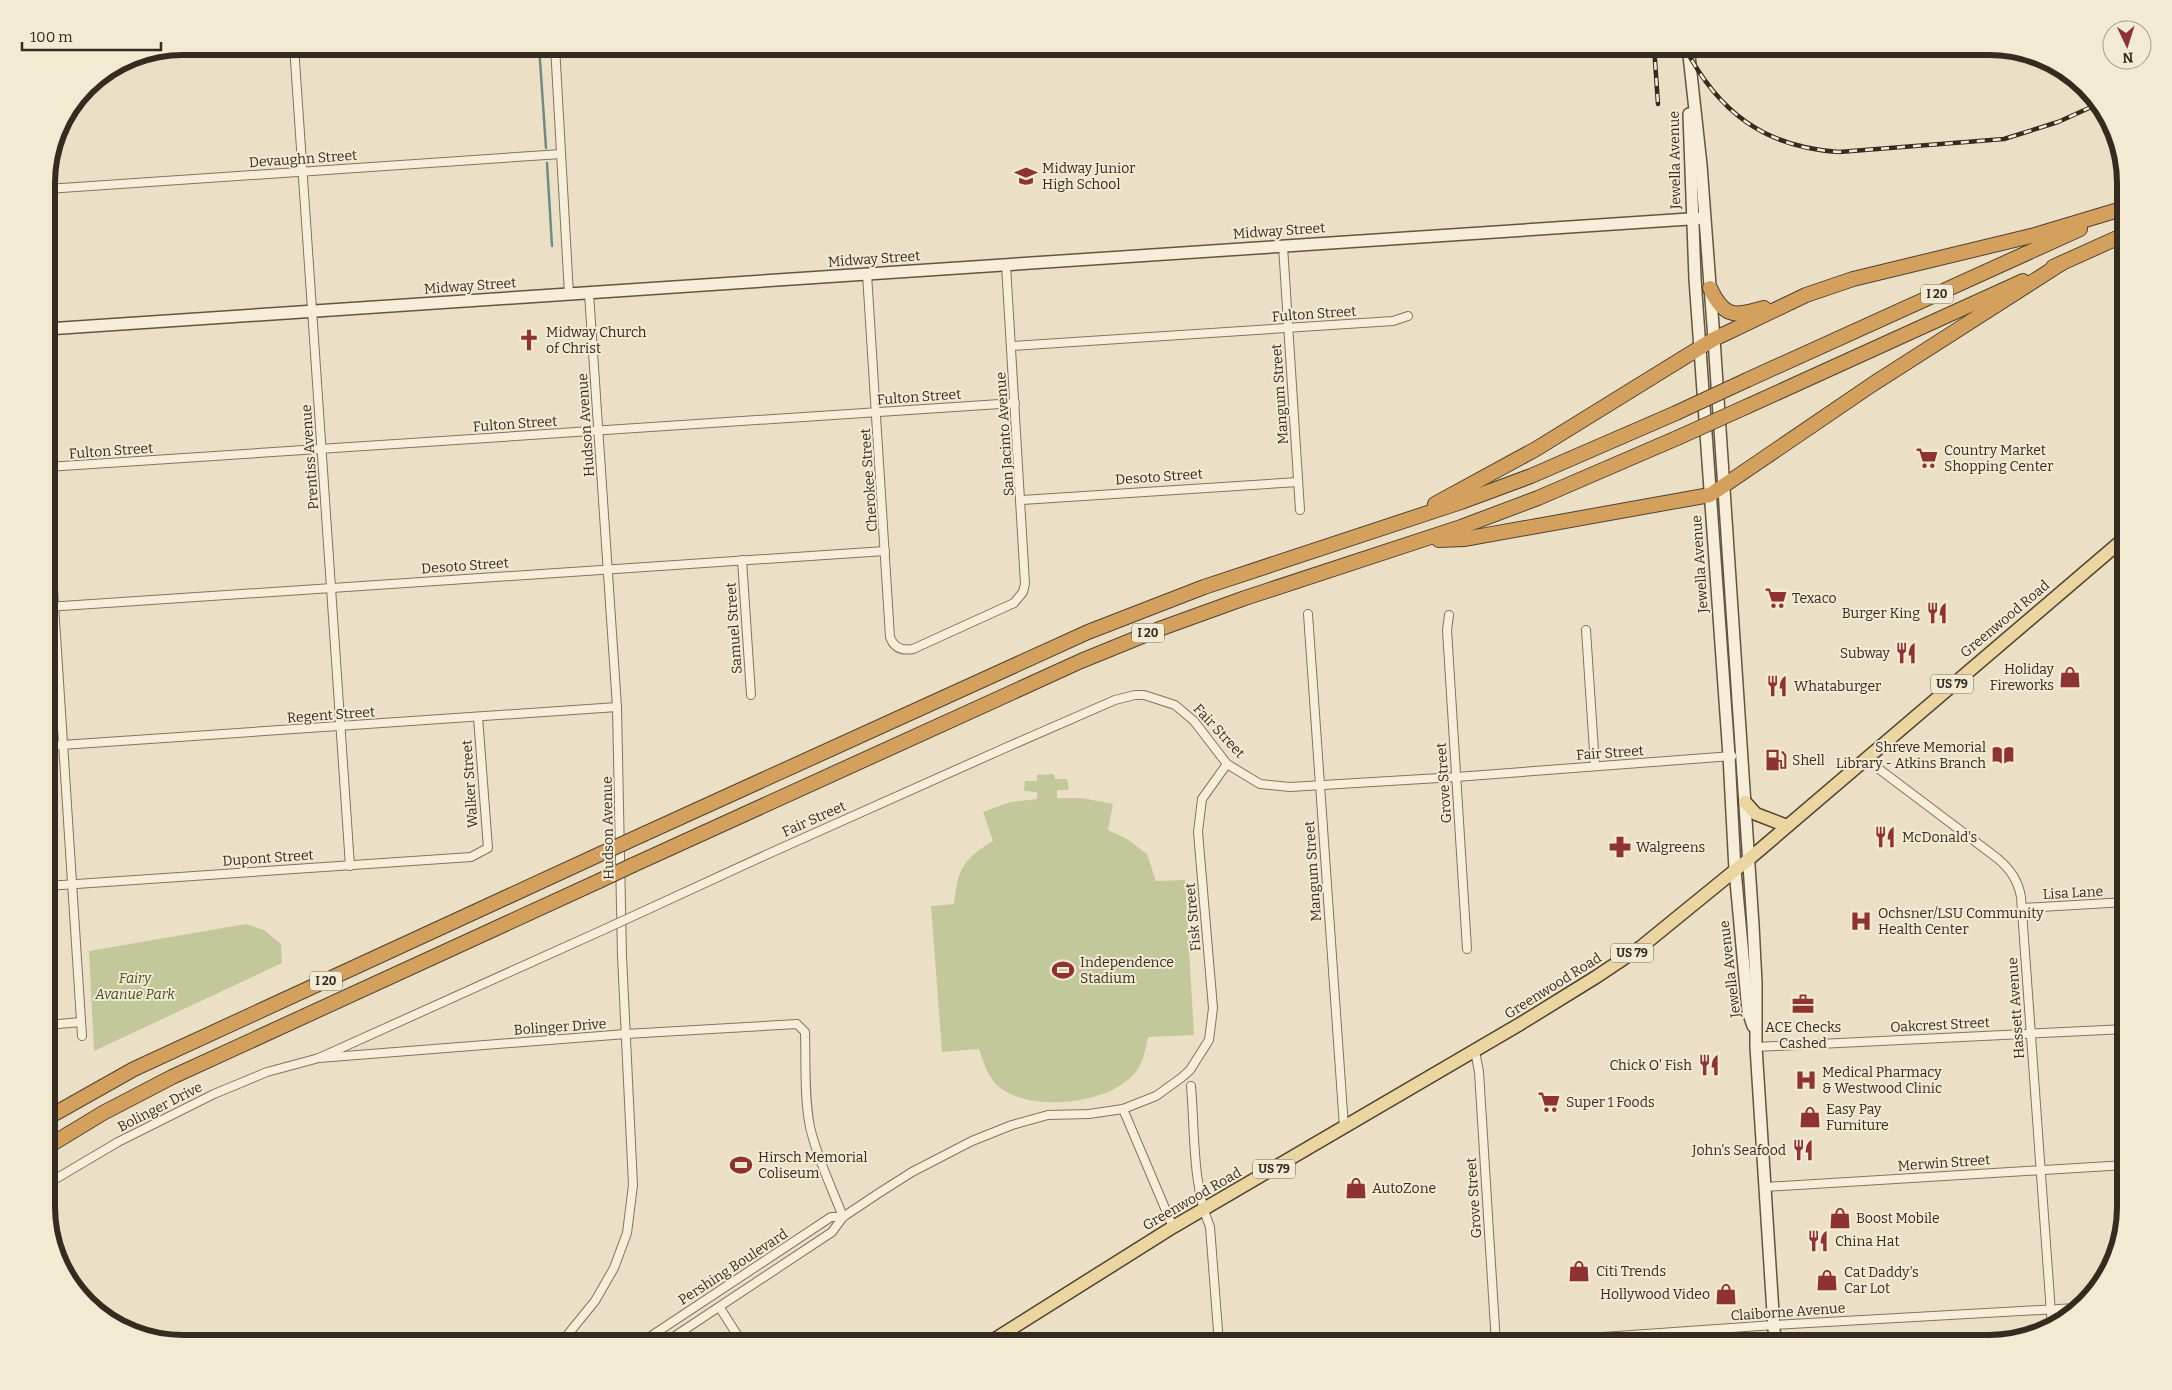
<svg xmlns="http://www.w3.org/2000/svg" width="2172" height="1390" viewBox="0 0 2172 1390" font-family="Bitter,serif">
	<style>
		.green { fill: #c2c89a }
		.lines { fill: none; stroke-linecap: round; stroke-linejoin: round }
		.stream { stroke: #6e8c85; stroke-width: 2.5 }
		.street-casing { stroke: #84735d; stroke-width: 10 }
		.secondary-casing { stroke: #665440; stroke-width: 14 }
		.primary-casing { stroke: #524131; stroke-width: 15 }
		.highway-casing { stroke: #524131; stroke-width: 16 }
		.street { stroke: #f6eed8; stroke-width: 8 }
		.secondary { stroke: #f6eed8; stroke-width: 11 }
		.primary { stroke: #ebd5a0; stroke-width: 12 }
		.highway { stroke: #d3a15d; stroke-width: 14 }
		.rail-casing { stroke: #362b1f; stroke-width: 4.5 }
		.rail { stroke: #f3ead4; stroke-width: 2.5; stroke-dasharray: 8; stroke-linecap: butt }
		.street-bridge-casing { stroke: #84735d; stroke-width: 10; stroke-linecap: butt }
		.highway-bridge-casing { stroke: #524131; stroke-width: 16; stroke-linecap: butt }
		.street-bridge { stroke: #f6eed8; stroke-width: 8 }
		.highway-bridge { stroke: #d3a15d; stroke-width: 14 }
		.labels { text-anchor: middle; dominant-baseline: central; stroke-width: 4; stroke-linejoin: round; paint-order: stroke }
		.shield { fill: #f3ead4; stroke: #6f6455; stroke-width: 1 }
		.shield-label { font-size: 12px; font-weight: bold; fill: #362b1f }
		.street-label { font-size: 14px; fill: #362b1f; stroke: #f3ead4 }
		.poi-label { font-size: 14px; fill: #362b1f; stroke: #f3ead4; text-anchor: start }
		.park-label { font-size: 14px; font-style: italic; fill: #455028; stroke: #f3ead4 }
		.rim { fill: none; stroke: #362b1f; stroke-width: 6 }
	</style>
	<rect width="100%" height="100%" fill="#ebe0c5"/>
	<!-- green -->
	<g class="green">
		<path d="M1054,774L1055,779H1067L1069,790H1057V798H1082L1113,804L1108,830L1127,839L1147,854L1156,881L1185,880L1194,1035L1148,1037C1145,1050 1144,1062 1135,1073C1109,1104 1038,1111 1005,1091C989,1082 984,1064 979,1049L942,1052L931,906L954,904C958,869 962,860 993,841L983,812L1011,802L1037,799V792L1024,791L1025,781H1037V775Z"/>
		<polygon points="246,924 264,930 281,944 282,963 94,1051 89,951"/>
	</g>
	<g class="lines">
		<!-- stream -->
		<g class="stream">
			<polyline points="539,46 546,148"/>
			<polyline points="547,163 552,246"/>
		</g>
		<!-- street casing -->
		<g class="street-casing">
			<g id="street">
				<polyline points="294,46 350,866"/>
				<polyline points="555,46 569,294"/>
				<polyline points="47,189 561,154"/>
				<polyline points="1283,246 1300,510"/>
				<path d="M867,274L890,637C894,648 902,651 913,649L1014,603L1023,592L1025,584L1006,265"/>
				<polyline points="1011,346 1393,321 1408,316"/>
				<polyline points="47,467 1015,403"/>
				<polyline points="47,497 82,1036"/>
				<polyline points="1022,500 1298,482"/>
				<polyline points="742,560 751,695"/>
				<polyline points="47,607 885,551"/>
				<polyline points="1308,614 1344,1127"/>
				<polyline points="1449,615 1447,630 1467,949"/>
				<polyline points="1586,630 1595,766"/>
				<polyline points="47,746 617,707"/>
				<path d="M1867,758L1879,769L1997,858C2010,869 2018,880 2021,897L2052,1327"/>
				<polyline points="47,886 471,857 488,848 478,717"/>
				<polyline points="2022,908 2126,902"/>
				<polyline points="642,912 768,854 1005,748 1115,700 1135,695 1144,695 1175,705 1194,721 1227,764 1260,784 1290,787 1456,777 1732,756"/>
				<polyline points="47,1025 81,1022"/>
				<polyline points="1756,1047 2126,1029"/>
				<polyline points="1475,1051 1479,1072 1496,1344"/>
				<path d="M319,1058L626,1034L797,1024L805,1032C806,1063 804,1097 810,1127C817,1158 832,1188 843,1217"/>
				<path d="M1191,1086C1195,1132 1192,1184 1210,1227L1219,1344"/>
				<polyline points="1123,1109 1173,1227"/>
				<polyline points="47,1184 118,1142 214,1094 267,1072 319,1058 605,929"/>
				<polyline points="1765,1187 2126,1165"/>
				<polyline points="720,1308 743,1344"/>
				<polyline points="560,1344 595,1301 614,1268 627,1233 633,1185 622,956 617,707 589,293"/>
				<polyline points="639,1344 831,1217 843,1217"/>
				<polyline points="663,1344 832,1232 843,1217 879,1193 912,1172 972,1141 1012,1125 1048,1115 1089,1114 1123,1109 1156,1096 1181,1078 1190,1070 1209,1040 1213,1008 1198,832 1202,799 1227,764"/>
				<polyline points="1501,1344 1774,1325 2076,1308"/>
			</g>
		</g>
		<!-- secondary casing -->
		<g class="secondary-casing">
			<g id="secondary">
				<polyline points="1688,46 1701,165 1714,339 1753,925 1756,983 1756,1047 1775,1344"/>
				<polyline points="1689,114 1695,279 1729,756 1735,870 1748,1011 1753,1026"/>
				<polyline points="47,329 1704,218"/>
			</g>
		</g>
		<!-- primary casing -->
		<g class="primary-casing">
			<g id="primary">
				<polyline points="1745,802 1756,814 1787,826"/>
				<polyline points="987,1344 1173,1227 1520,1024 1596,977 1641,947 1749,859 2126,537"/>
			</g>
		</g>
		<!-- highway casing -->
		<g class="highway-casing">
			<g id="highway">
				<polyline points="2053,267 2126,234"/>
				<path d="M1710,288C1724,318 1735,317 1764,308"/>
				<polyline points="1747,380 2080,229"/>
				<polyline points="1748,406 2023,281"/>
				<polyline points="1435,504 1536,449 1714,339 1806,295 1853,279 2035,235 2125,208"/>
				<polyline points="1439,540 1464,539 1710,495 1873,384 2062,263"/>
				<polyline points="644,834 1088,632 1204,587 1461,502 1531,476 1676,413"/>
				<polyline points="633,865 1081,661 1162,628 1245,598 1461,527 1538,498 1677,438"/>
				<polyline points="47,1118 134,1069 609,850"/>
				<polyline points="47,1147 103,1113 172,1077 599,881"/>
			</g>
		</g>
		<!-- street -->
		<use href="#street" class="street"/>
		<!-- secondary -->
		<use href="#secondary" class="secondary"/>
		<!-- primary -->
		<use href="#primary" class="primary"/>
		<!-- highway -->
		<use href="#highway" class="highway"/>
		<!-- rail casing -->
		<g class="rail-casing">
			<g id="rail">
				<polyline points="1654,46 1658,104"/>
				<path d="M1684,46C1718,112 1764,147 1839,152L2004,139L2058,122L2098,104"/>
			</g>
		</g>
		<!-- rail -->
		<use href="#rail" class="rail"/>
		<!-- street-bridge casing -->
		<g class="street-bridge-casing">
			<polyline id="street-bridge" points="605,929 642,912"/>
		</g>
		<!-- highway-bridge casing -->
		<g class="highway-bridge-casing">
			<g id="highway-bridge">
				<polyline points="1676,413 1747,380"/>
				<polyline points="1677,438 1748,406"/>
				<polyline points="609,850 644,834"/>
				<polyline points="599,881 633,865"/>
			</g>
		</g>
		<!-- street-bridge -->
		<use href="#street-bridge" class="street-bridge"/>
		<!-- highway-bridge -->
		<use href="#highway-bridge" class="highway-bridge"/>
	</g>
	<!-- icons -->
	<defs>
		<g id="school-bare" transform="scale(1.725)"><path d="M0-5L7-2L0 1L-7-2ZM-4 1L0 2.5L4 1V4Q0 6-4 4Z" fill="#8e3332" stroke="#f3ead4" stroke-width="2.5" paint-order="stroke"/></g>
		<g id="church-bare" transform="scale(1.725)"><path d="M-1.2-6h2.4v3.5h3.3v2.4h-3.3V6h-2.4V-.1h-3.3v-2.4h3.3Z" fill="#8e3332" stroke="#f3ead4" stroke-width="2.5" paint-order="stroke"/></g>
		<g id="supermarket-bare" transform="scale(1.725)"><path d="M-6-5.5h2.5l.6 2H6L4.5 2H-2.5L-4.4-4H-6ZM-1.5 3.2a1.3 1.3 0 1 0 .1 0ZM3 3.2a1.3 1.3 0 1 0 .1 0Z" fill="#8e3332" stroke="#f3ead4" stroke-width="2.5" paint-order="stroke"/></g>
		<g id="restaurant-bare" transform="scale(1.725)"><path d="M-5-6h1v4h1v-4h1v4h1v-4h1v5L-1.5 .5V6h-2V.5L-5-1ZM5-6V6H3V1.5H1.5Q1.5-4 5-6Z" fill="#8e3332" stroke="#f3ead4" stroke-width="2.5" paint-order="stroke"/></g>
		<g id="shop-bare" transform="scale(1.725)"><path d="M-5-2.5h2.3a2.7 3.5 0 0 1 5.4 0H5L5.5 6h-11ZM-1.5-2.5h3a1.5 2.3 0 0 0-3 0Z" fill="#8e3332" stroke="#f3ead4" stroke-width="2.5" paint-order="stroke"/></g>
		<g id="library-bare" transform="scale(1.725)"><path d="M-6-4Q-3-5.5-.7-3.5V5Q-3 3-6 4ZM6-4Q3-5.5 .7-3.5V5Q3 3 6 4Z" fill="#8e3332" stroke="#f3ead4" stroke-width="2.5" paint-order="stroke"/></g>
		<g id="fuel-bare" transform="scale(1.725)"><path d="M-5.5-6h7V0h2V4h1.3V-2.5L3-4.5l.8-.8L6-3V5H2.5V1h-1V6h-7ZM-4.2-4.7v3.2H.2V-4.7Z" fill="#8e3332" stroke="#f3ead4" stroke-width="2.5" paint-order="stroke"/></g>
		<g id="pharmacy-bare" transform="scale(1.725)"><path d="M-2-6h4v4h4v4h-4v4h-4v-4h-4v-4h4Z" fill="#8e3332" stroke="#f3ead4" stroke-width="2.5" paint-order="stroke"/></g>
		<g id="hospital-bare" transform="scale(1.725)"><path d="M-5-5h3v3.5h4V-5h3V5h-3V1.5h-4V5h-3Z" fill="#8e3332" stroke="#f3ead4" stroke-width="2.5" paint-order="stroke"/></g>
		<g id="stadium-bare" transform="scale(1.725)"><path d="M0-5a6.5 5 0 1 0 0 10a6.5 5 0 1 0 0-10ZM-3.5-1.8h7v3.6h-7Z" fill="#8e3332" stroke="#f3ead4" stroke-width="2.5" paint-order="stroke"/></g>
		<g id="office-bare" transform="scale(1.725)"><path d="M-6-3h4V-5.5h4V-3h4V5H-6ZM-1-4.5V-3h2v-1.5ZM-6 0V1H6V0Z" fill="#8e3332" stroke="#f3ead4" stroke-width="2.5" paint-order="stroke"/></g>
	</defs>
	<g fill-rule="evenodd">
		<use href="#school-bare" x="1026" y="176"/>
		<use href="#church-bare" x="529" y="340"/>
		<use href="#supermarket-bare" x="1927" y="458"/>
		<use href="#supermarket-bare" x="1776" y="598"/>
		<use href="#restaurant-bare" x="1937" y="613"/>
		<use href="#restaurant-bare" x="1906" y="653"/>
		<use href="#shop-bare" x="2070" y="677"/>
		<use href="#restaurant-bare" x="1777" y="686"/>
		<use href="#library-bare" x="2003" y="755"/>
		<use href="#fuel-bare" x="1776" y="760"/>
		<use href="#restaurant-bare" x="1885" y="837"/>
		<use href="#pharmacy-bare" x="1620" y="847"/>
		<use href="#hospital-bare" x="1861" y="921"/>
		<use href="#stadium-bare" x="1063" y="970"/>
		<use href="#office-bare" x="1803" y="1004"/>
		<use href="#restaurant-bare" x="1709" y="1065"/>
		<use href="#hospital-bare" x="1806" y="1080"/>
		<use href="#supermarket-bare" x="1549" y="1102"/>
		<use href="#shop-bare" x="1810" y="1117"/>
		<use href="#restaurant-bare" x="1803" y="1150"/>
		<use href="#stadium-bare" x="741" y="1165"/>
		<use href="#shop-bare" x="1356" y="1188"/>
		<use href="#shop-bare" x="1840" y="1218"/>
		<use href="#restaurant-bare" x="1818" y="1241"/>
		<use href="#shop-bare" x="1579" y="1271"/>
		<use href="#shop-bare" x="1827" y="1280"/>
		<use href="#shop-bare" x="1726" y="1294"/>
	</g>
	<g class="labels">
		<!-- shield labels -->
		<g class="shield">
			<rect x="1921" y="284.5" width="32" height="19" rx="4"/>
			<rect x="1132" y="623.5" width="32" height="19" rx="4"/>
			<rect x="1931" y="674.5" width="42" height="19" rx="4"/>
			<rect x="1611" y="943.5" width="42" height="19" rx="4"/>
			<rect x="310" y="971.5" width="32" height="19" rx="4"/>
			<rect x="1253" y="1159.5" width="42" height="19" rx="4"/>
		</g>
		<g class="shield-label">
			<text x="1937" y="294">I 20</text>
			<text x="1148" y="633">I 20</text>
			<text x="1952" y="684">US 79</text>
			<text x="1632" y="953">US 79</text>
			<text x="326" y="981">I 20</text>
			<text x="1274" y="1169">US 79</text>
		</g>
		<!-- street labels -->
		<g class="street-label">
			<text transform="translate(303 159) rotate(-4)">Devaughn Street</text>
			<text transform="translate(1675 160) rotate(-91)">Jewella Avenue</text>
			<text transform="translate(1279 231) rotate(-4)">Midway Street</text>
			<text transform="translate(874 259) rotate(-4)">Midway Street</text>
			<text transform="translate(470 286) rotate(-4)">Midway Street</text>
			<text transform="translate(1314 314) rotate(-4)">Fulton Street</text>
			<text transform="translate(1280 394) rotate(-94)">Mangum Street</text>
			<text transform="translate(919 397) rotate(-4)">Fulton Street</text>
			<text transform="translate(515 424) rotate(-4)">Fulton Street</text>
			<text transform="translate(586 425) rotate(-94)">Hudson Avenue</text>
			<text transform="translate(1005 434) rotate(-94)">San Jacinto Avenue</text>
			<text transform="translate(111 451) rotate(-4)">Fulton Street</text>
			<text transform="translate(310 457) rotate(-94)">Prentiss Avenue</text>
			<text transform="translate(1159 477) rotate(-4)">Desoto Street</text>
			<text transform="translate(869 480) rotate(-94)">Cherokee Street</text>
			<text transform="translate(1700 564) rotate(-94)">Jewella Avenue</text>
			<text transform="translate(465 566) rotate(-4)">Desoto Street</text>
			<text transform="translate(2005 619) rotate(-40)">Greenwood Road</text>
			<text transform="translate(734 628) rotate(-94)">Samuel Street</text>
			<text transform="translate(331 715) rotate(-4)">Regent Street</text>
			<text transform="translate(1219 731) rotate(47)">Fair Street</text>
			<text transform="translate(1610 753) rotate(-4)">Fair Street</text>
			<text transform="translate(1444 783) rotate(-94)">Grove Street</text>
			<text transform="translate(470 784) rotate(-94)">Walker Street</text>
			<text transform="translate(814 819) rotate(-24)">Fair Street</text>
			<text transform="translate(608 828) rotate(-91)">Hudson Avenue</text>
			<text transform="translate(268 858) rotate(-4)">Dupont Street</text>
			<text transform="translate(1313 871) rotate(-94)">Mangum Street</text>
			<text transform="translate(2073 893) rotate(-3)">Lisa Lane</text>
			<text transform="translate(1193 917) rotate(-95)">Fisk Street</text>
			<text transform="translate(1730 969) rotate(-97)">Jewella Avenue</text>
			<text transform="translate(1553 986) rotate(-32)">Greenwood Road</text>
			<text transform="translate(2016 1008) rotate(-94)">Hassett Avenue</text>
			<text transform="translate(1940 1025) rotate(-3)">Oakcrest Street</text>
			<text transform="translate(560 1027) rotate(-4)">Bolinger Drive</text>
			<text transform="translate(160 1107) rotate(-27)">Bolinger Drive</text>
			<text transform="translate(1944 1163) rotate(-4)">Merwin Street</text>
			<text transform="translate(1474 1198) rotate(-94)">Grove Street</text>
			<text transform="translate(1192 1199) rotate(-30)">Greenwood Road</text>
			<text transform="translate(733 1267) rotate(-33)">Pershing Boulevard</text>
			<text transform="translate(1788 1312) rotate(-4)">Claiborne Avenue</text>
		</g>
		<!-- poi labels -->
		<g class="poi-label">
			<text x="1042" y="168">Midway Junior<tspan x="1042" dy="16">High School</tspan></text>
			<text x="546" y="332">Midway Church<tspan x="546" dy="16">of Christ</tspan></text>
			<text x="1944" y="450">Country Market<tspan x="1944" dy="16">Shopping Center</tspan></text>
			<text x="1792" y="598">Texaco</text>
			<text x="1920" y="613" text-anchor="end">Burger King</text>
			<text x="1890" y="653" text-anchor="end">Subway</text>
			<text x="2054" y="669" text-anchor="end">Holiday<tspan x="2054" dy="16">Fireworks</tspan></text>
			<text x="1794" y="686">Whataburger</text>
			<text x="1986" y="747" text-anchor="end">Shreve Memorial<tspan x="1986" dy="16">Library - Atkins Branch</tspan></text>
			<text x="1792" y="760">Shell</text>
			<text x="1902" y="837">McDonald's</text>
			<text x="1636" y="847">Walgreens</text>
			<text x="1878" y="913">Ochsner/LSU Community<tspan x="1878" dy="16">Health Center</tspan></text>
			<text x="1080" y="962">Independence<tspan x="1080" dy="16">Stadium</tspan></text>
			<text x="1803" y="1027" text-anchor="middle">ACE Checks<tspan x="1803" dy="16">Cashed</tspan></text>
			<text x="1692" y="1065" text-anchor="end">Chick O' Fish</text>
			<text x="1822" y="1072">Medical Pharmacy<tspan x="1822" dy="16">&amp; Westwood Clinic</tspan></text>
			<text x="1566" y="1102">Super 1 Foods</text>
			<text x="1826" y="1109">Easy Pay<tspan x="1826" dy="16">Furniture</tspan></text>
			<text x="1786" y="1150" text-anchor="end">John's Seafood</text>
			<text x="758" y="1157">Hirsch Memorial<tspan x="758" dy="16">Coliseum</tspan></text>
			<text x="1372" y="1188">AutoZone</text>
			<text x="1856" y="1218">Boost Mobile</text>
			<text x="1835" y="1241">China Hat</text>
			<text x="1596" y="1271">Citi Trends</text>
			<text x="1844" y="1272">Cat Daddy's<tspan x="1844" dy="16">Car Lot</tspan></text>
			<text x="1710" y="1294" text-anchor="end">Hollywood Video</text>
		</g>
		<!-- park labels -->
		<g class="park-label">
			<text x="135" y="978">Fairy<tspan x="135" dy="16">Avanue Park</tspan></text>
		</g>
	</g>
	<!-- crop -->
	<path d="M0 0H2172V1390H0ZM183 55H1989A128 128 0 0 1 2117 183V1207A128 128 0 0 1 1989 1335H183A128 128 0 0 1 55 1207V183A128 128 0 0 1 183 55Z" fill="#f3ead4" fill-rule="evenodd"/>
	<path class="rim" d="M183 55H1989A128 128 0 0 1 2117 183V1207A128 128 0 0 1 1989 1335H183A128 128 0 0 1 55 1207V183A128 128 0 0 1 183 55Z"/>
	<!-- north arrow -->
	<g transform="translate(2127 45) rotate(176)"><circle r="24" fill="#f3ead4" stroke="#a79e8c"/>
	<path d="M0-4L9 19L0 12L-9 19Z" fill="#8e3332"/>
	<text y="-8" font-size="14" font-weight="bold" text-anchor="middle" fill="#362b1f">N</text>
	</g>
	<!-- scale -->
	<path d="M22 42v8h139v-8" fill="none" stroke="#362b1f" stroke-width="2.5"/>
	<text x="30" y="42" font-size="15" fill="#362b1f" stroke="#f3ead4" stroke-width="4" paint-order="stroke">100 m</text>
</svg>
